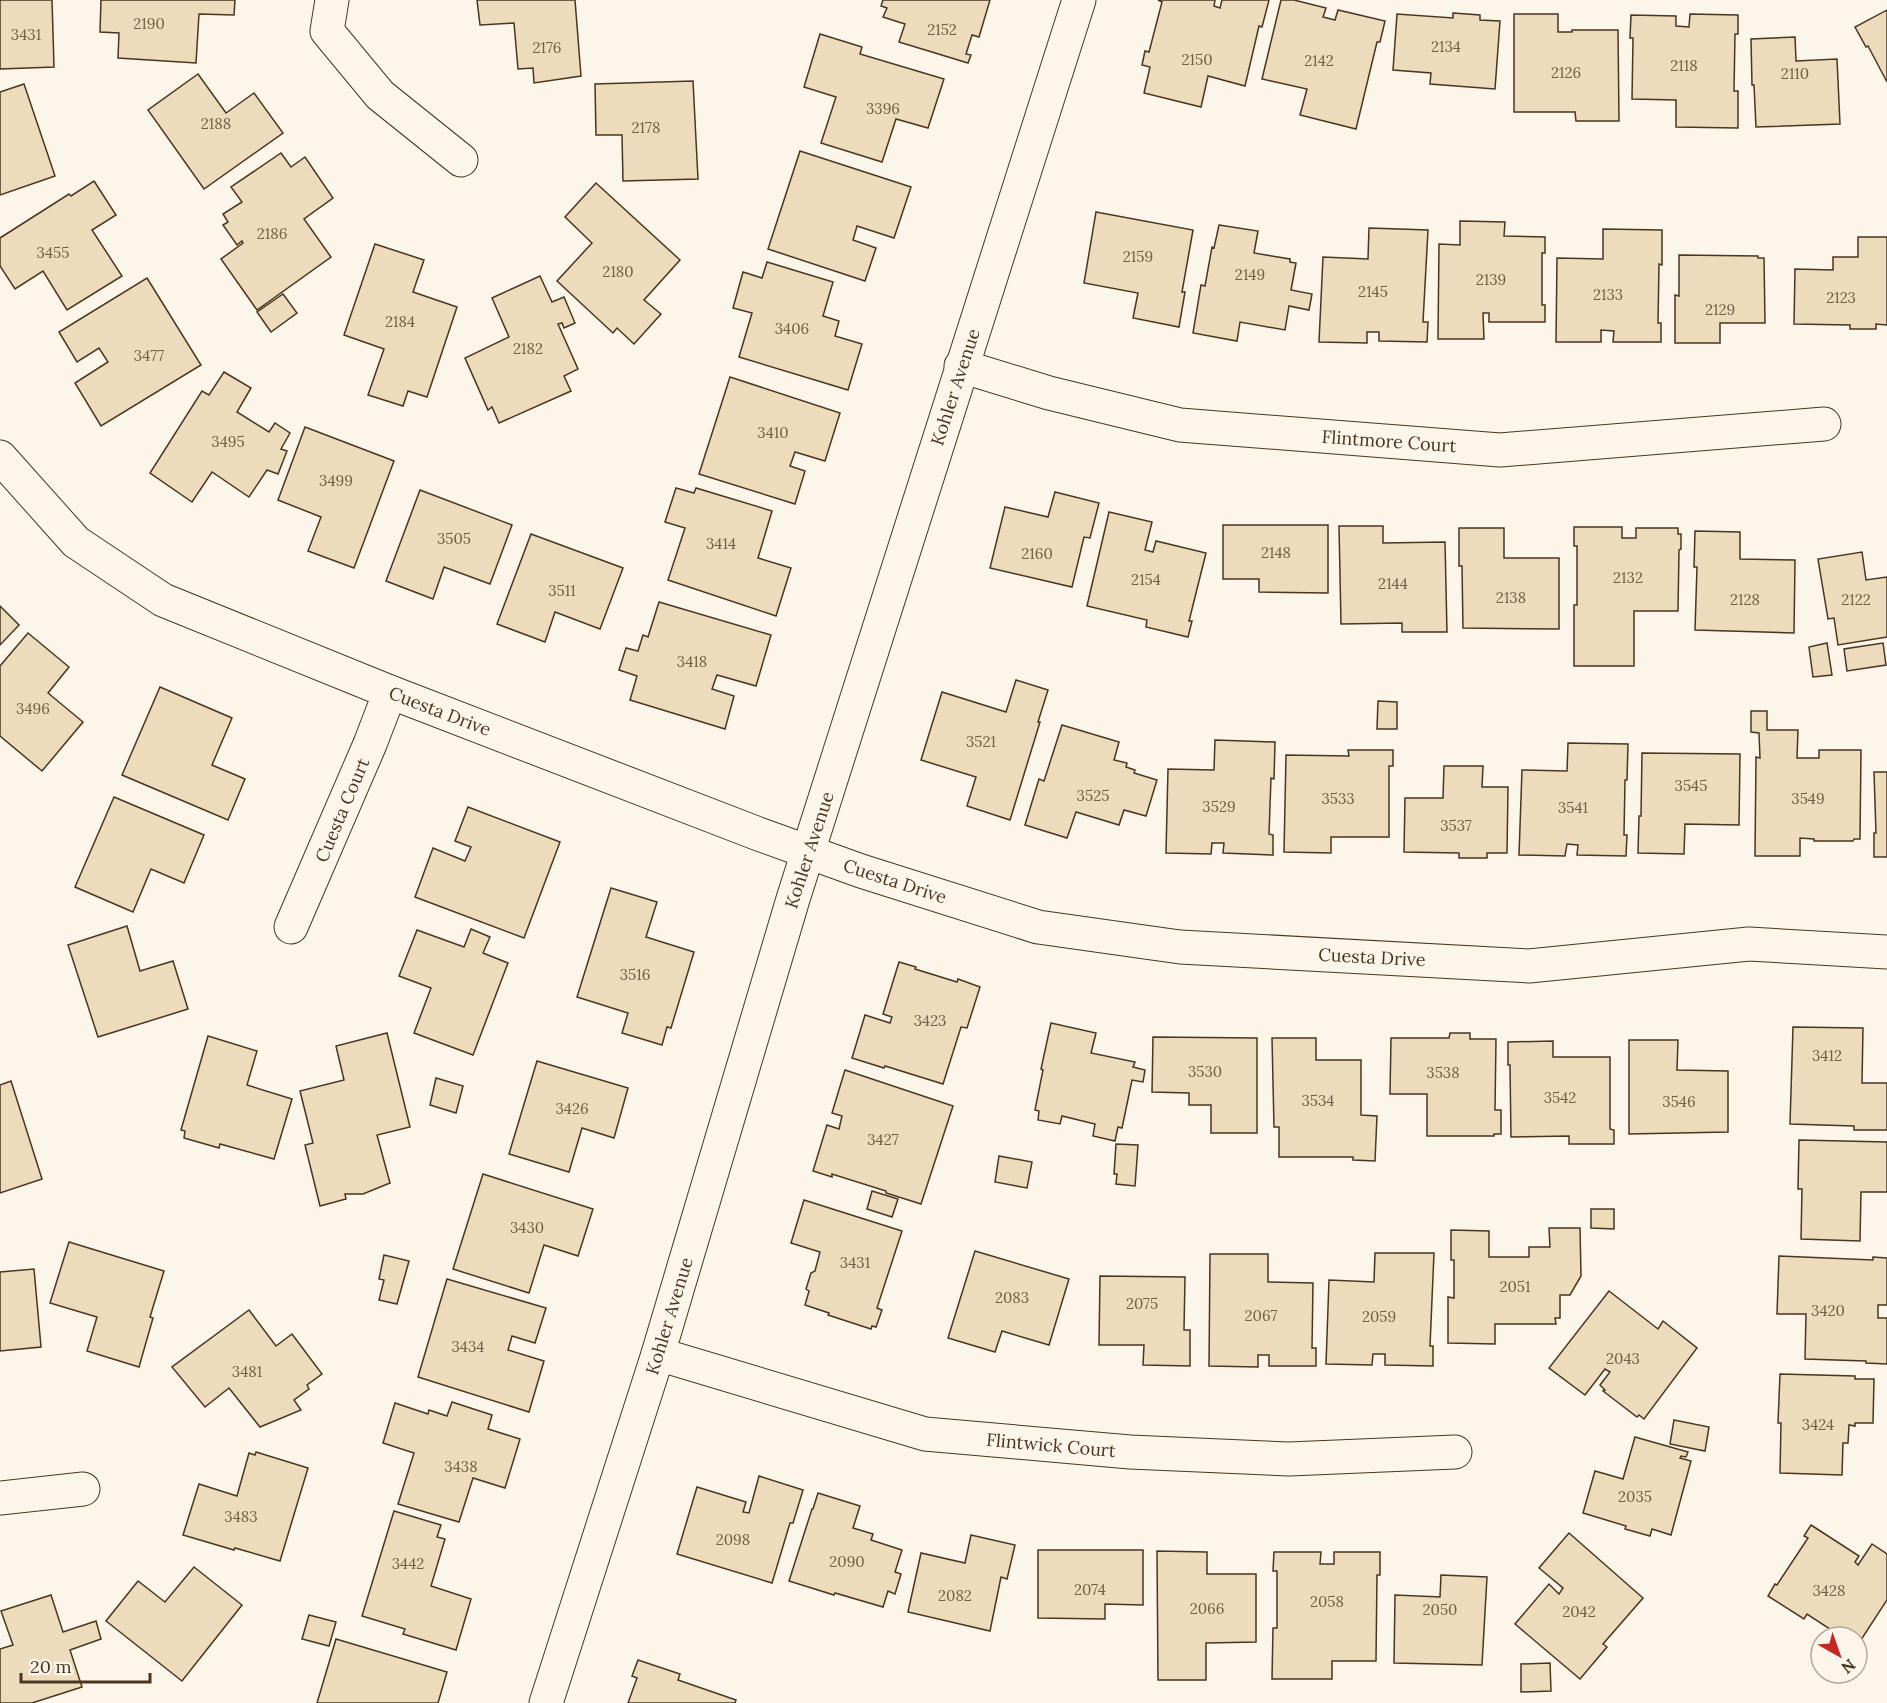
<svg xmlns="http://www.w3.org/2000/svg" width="1887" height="1703" viewBox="0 0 1887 1703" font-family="Lora,serif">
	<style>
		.building { fill: #ecdcbc; stroke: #4a3520; stroke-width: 1.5 }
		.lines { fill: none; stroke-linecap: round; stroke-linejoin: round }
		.street-casing { stroke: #4a3520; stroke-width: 35 }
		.street { stroke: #fbf6e9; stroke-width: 33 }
		.labels { text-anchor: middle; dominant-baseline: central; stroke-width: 4.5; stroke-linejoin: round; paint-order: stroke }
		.number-label { font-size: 15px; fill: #725f47 }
		.street-label { font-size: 18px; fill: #4a3520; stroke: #fbf6e9 }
	</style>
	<rect width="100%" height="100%" fill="#fbf6e9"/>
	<!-- building -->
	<g class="building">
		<polygon points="0,0 52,0 54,67 0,69"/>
		<polygon points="101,0 235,0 234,15 199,14 196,63 118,58 119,33 100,32"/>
		<polygon points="477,0 575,0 581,76 534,83 533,68 518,69 514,23 480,25"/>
		<polygon points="883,0 990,0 979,37 972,35 966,54 971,55 968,63 899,42 905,24 883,17 887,8 881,6"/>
		<polygon points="1158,0 1215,0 1214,6 1220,8 1222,0 1269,0 1262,27 1259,26 1245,86 1208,76 1201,107 1144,93 1150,67 1142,65 1145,51 1149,52 1162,2"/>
		<polygon points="1281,0 1294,0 1326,8 1323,17 1335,20 1338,10 1385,21 1380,42 1377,42 1356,129 1300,115 1307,89 1262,79"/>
		<polygon points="1887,10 1887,82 1868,46 1866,47 1855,27"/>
		<polygon points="1453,13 1480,15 1480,20 1500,21 1495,89 1430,84 1431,73 1393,70 1397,14 1453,18"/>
		<polygon points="1514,14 1558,14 1558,32 1572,32 1572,30 1618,30 1619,121 1576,121 1575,112 1514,112"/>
		<polygon points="1690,14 1738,15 1738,34 1735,34 1734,91 1738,91 1738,128 1676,127 1676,100 1632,99 1633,38 1630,38 1631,15 1676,16 1676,26 1689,27"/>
		<polygon points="820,34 862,47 860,54 944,79 928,128 896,119 882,162 821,143 836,97 804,87"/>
		<polygon points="1795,37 1796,61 1837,59 1840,124 1756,127 1754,85 1752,85 1751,39"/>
		<polygon points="198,74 226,113 254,93 283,133 204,189 148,110"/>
		<polygon points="693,81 698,179 623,181 622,135 596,135 595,84"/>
		<polygon points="24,84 55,176 0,195 0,92"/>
		<polygon points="800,151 911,187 894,238 857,226 853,240 876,248 865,281 768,249"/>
		<polygon points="281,153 291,167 305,157 333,198 304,219 331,257 257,310 221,259 243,243 242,241 237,245 223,225 228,222 223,214 242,202 231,187"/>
		<polygon points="94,181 116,215 92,230 122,276 67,310 43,271 15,289 0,266 0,238 69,194 71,196"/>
		<polygon points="596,183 680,260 644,300 661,314 634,344 617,328 613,333 557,281 592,243 565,217"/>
		<polygon points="1096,212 1193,230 1182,292 1185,292 1179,327 1133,318 1138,293 1084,283"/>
		<polygon points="1460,221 1505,222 1504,236 1545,237 1545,253 1542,253 1542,305 1545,305 1545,322 1489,322 1489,313 1483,313 1484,339 1438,339 1439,244 1460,245"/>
		<polygon points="1219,225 1258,231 1254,253 1290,259 1290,262 1296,263 1291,290 1312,294 1309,310 1289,306 1285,330 1240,322 1237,341 1193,333 1201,285 1205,286 1212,247 1214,248"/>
		<polygon points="1369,228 1428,230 1423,322 1428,322 1427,342 1379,341 1379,332 1367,332 1367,343 1319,342 1323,257 1368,259"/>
		<polygon points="1603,229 1662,230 1662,265 1659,264 1658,323 1661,323 1661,342 1613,342 1614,331 1601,330 1601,342 1556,342 1557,258 1603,259"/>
		<polygon points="1858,237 1887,237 1887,325 1876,324 1876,329 1850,329 1850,325 1794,324 1795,269 1833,270 1833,257 1858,257"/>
		<polygon points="375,244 424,260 413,292 457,307 427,397 408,391 403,406 368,395 384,349 344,335"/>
		<polygon points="1679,255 1758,256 1758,258 1764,258 1765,323 1720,323 1720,343 1675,343 1675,295 1679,296"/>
		<polygon points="767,262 833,282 823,316 839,321 835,336 862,344 848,390 739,357 752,313 733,308 743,272 762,278"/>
		<polygon points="540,276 552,302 564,297 575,323 564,328 562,323 558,324 578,369 564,376 571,391 499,423 492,407 488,410 465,358 509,337 492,298"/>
		<polygon points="147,278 201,365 101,426 75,383 108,362 99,348 77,362 59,332"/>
		<polygon points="283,294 297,313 271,332 257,312"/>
		<polygon points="224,372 251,388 237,412 269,432 275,423 290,433 281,449 287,451 278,474 267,470 249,497 212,472 192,502 150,473 202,391 209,395"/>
		<polygon points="730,377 840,413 825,461 795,452 790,466 805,471 795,504 699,474"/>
		<polygon points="305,427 394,461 354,568 308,551 321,517 278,500"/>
		<polygon points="676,488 694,493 696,488 772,511 758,558 791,568 776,616 668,580 685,528 665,522"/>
		<polygon points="420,490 512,525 490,584 444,567 433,599 386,581"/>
		<polygon points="1055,492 1099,503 1090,538 1084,537 1072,587 990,568 1005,507 1048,517"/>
		<polygon points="1109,512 1152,522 1145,550 1153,552 1156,541 1206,553 1189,621 1192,621 1188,637 1146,627 1147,620 1087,606"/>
		<polygon points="1223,525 1328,525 1328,593 1259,592 1259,579 1223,579"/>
		<polygon points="1339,526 1383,526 1383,543 1445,542 1447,632 1402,632 1402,623 1341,624"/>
		<polygon points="1574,527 1622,527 1622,538 1636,538 1636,528 1678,528 1678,534 1681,534 1681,549 1679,550 1678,611 1634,611 1634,666 1574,666 1574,605 1577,605 1577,546 1574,546"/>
		<polygon points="1459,528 1504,528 1504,558 1559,558 1559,629 1463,628 1462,566 1459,566"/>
		<polygon points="1695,531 1740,532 1740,559 1795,560 1794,633 1695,630 1697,567 1694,567"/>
		<polygon points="531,534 623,568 600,629 555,612 545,642 497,624"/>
		<polygon points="1862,552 1866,580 1887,577 1887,637 1838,645 1834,618 1828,619 1818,559"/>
		<polygon points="659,602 771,635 756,686 717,675 712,689 734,696 725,729 630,700 637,676 619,670 626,648 638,651 643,635 648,637"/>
		<polygon points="0,606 19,625 0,645"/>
		<polygon points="28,633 69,667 48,693 83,722 42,771 0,736 0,666"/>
		<polygon points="1827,643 1832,675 1813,677 1809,647"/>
		<polygon points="1883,643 1886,665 1847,671 1844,649"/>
		<polygon points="1016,680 1048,690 1038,722 1040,722 1010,820 967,806 976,777 921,760 942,692 1006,712"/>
		<polygon points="160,687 232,718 212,765 245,779 228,820 122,775"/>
		<polygon points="1378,701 1397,702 1397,729 1377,729"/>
		<polygon points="1751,711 1767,711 1767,730 1798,730 1797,758 1819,758 1819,750 1861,750 1860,839 1854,839 1853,841 1814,841 1814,839 1800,838 1800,856 1755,856 1756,757 1760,758 1759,733 1751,732"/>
		<polygon points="1062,725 1119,742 1114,760 1127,763 1126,767 1135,770 1134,773 1157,780 1146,816 1124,810 1119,825 1076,812 1067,838 1025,825 1039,779 1044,781"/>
		<polygon points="1215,740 1275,742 1274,779 1271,778 1269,834 1273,835 1273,855 1223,853 1224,843 1212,843 1211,854 1166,853 1168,769 1214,770"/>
		<polygon points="1568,743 1628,744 1627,780 1625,780 1624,835 1627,835 1626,856 1577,855 1578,845 1567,844 1565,856 1519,855 1522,770 1567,771"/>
		<polygon points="1348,750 1393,750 1393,766 1389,766 1389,837 1331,837 1331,853 1284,852 1286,755 1349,756"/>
		<polygon points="1642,753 1740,754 1739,825 1685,824 1684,854 1638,853 1639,816 1641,816"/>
		<polygon points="1444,766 1483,766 1482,787 1508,787 1507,853 1487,853 1487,858 1459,858 1459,853 1404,852 1405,798 1443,798"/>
		<polygon points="1874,772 1887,772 1887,857 1874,857 1874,833 1876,833"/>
		<polygon points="114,797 204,835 184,883 151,869 133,912 75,887"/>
		<polygon points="468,807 560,842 524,938 415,897 433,848 465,861 471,847 455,841"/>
		<polygon points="611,888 657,902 646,937 694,952 671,1028 667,1027 662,1045 622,1033 628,1013 577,997"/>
		<polygon points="127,926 140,971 173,961 188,1009 98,1037 68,945"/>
		<polygon points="471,929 490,937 483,953 508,963 473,1055 414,1033 431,988 399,976 417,930 464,947"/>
		<polygon points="899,962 916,967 915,969 957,982 958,979 980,987 967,1028 961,1027 943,1084 885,1066 884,1068 852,1058 865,1015 890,1023 892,1017 883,1014"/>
		<polygon points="1051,1023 1096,1033 1091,1053 1135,1062 1133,1067 1145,1070 1143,1082 1132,1080 1122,1128 1118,1127 1115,1141 1093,1136 1095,1124 1062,1116 1060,1124 1038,1120 1039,1111 1035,1110 1043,1070 1041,1069"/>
		<polygon points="1793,1027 1863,1028 1862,1083 1887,1083 1887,1130 1854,1130 1854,1126 1790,1124"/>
		<polygon points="387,1033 410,1127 377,1135 390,1183 363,1194 345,1194 346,1199 320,1206 305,1145 313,1143 300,1091 344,1080 336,1046"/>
		<polygon points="1450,1033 1470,1033 1470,1039 1496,1039 1495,1110 1501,1110 1501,1134 1494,1134 1494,1136 1427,1136 1427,1094 1390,1094 1391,1038 1449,1038"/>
		<polygon points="208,1036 257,1051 247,1085 292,1099 274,1159 220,1144 219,1148 184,1138 185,1131 181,1130"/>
		<polygon points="1153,1037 1257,1038 1257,1133 1211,1133 1211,1105 1189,1105 1189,1093 1152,1092"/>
		<polygon points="1272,1038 1316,1038 1316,1060 1361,1060 1361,1115 1377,1116 1375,1161 1353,1160 1353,1157 1279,1157 1279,1127 1274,1127"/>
		<polygon points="1629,1040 1678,1040 1677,1070 1728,1071 1728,1132 1629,1134"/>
		<polygon points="1553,1041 1553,1057 1610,1057 1610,1129 1614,1130 1614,1144 1569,1144 1569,1136 1511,1137 1510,1065 1508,1065 1508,1042"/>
		<polygon points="537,1061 628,1088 614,1138 582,1128 569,1172 509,1154"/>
		<polygon points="845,1070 953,1106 921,1204 886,1193 886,1191 832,1174 832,1177 813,1171 827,1125 839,1129 842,1116 832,1113"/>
		<polygon points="436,1078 463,1086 456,1113 430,1105"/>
		<polygon points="11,1081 42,1179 0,1193 0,1085"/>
		<polygon points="1799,1140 1887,1142 1887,1192 1861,1192 1860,1241 1801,1239 1802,1189 1798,1189"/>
		<polygon points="1116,1144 1138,1145 1135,1186 1116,1184 1117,1174 1114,1174"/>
		<polygon points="999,1156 1032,1162 1027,1188 995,1182"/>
		<polygon points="483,1174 593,1209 578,1256 544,1245 529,1293 453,1269"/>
		<polygon points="872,1191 898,1199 892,1217 867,1209"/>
		<polygon points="804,1200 902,1231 877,1308 882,1310 876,1327 872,1326 871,1329 828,1315 829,1313 805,1305 809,1291 806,1289 811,1273 815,1271 820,1252 791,1243"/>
		<polygon points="1591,1209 1614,1209 1614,1229 1591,1228"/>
		<polygon points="1549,1228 1580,1228 1581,1276 1570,1295 1560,1295 1560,1318 1555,1318 1556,1324 1495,1324 1495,1344 1448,1343 1448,1297 1454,1298 1454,1260 1451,1260 1451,1230 1489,1231 1489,1257 1529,1257 1529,1247 1550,1247"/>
		<polygon points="69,1242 164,1271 150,1317 153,1318 139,1367 87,1351 97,1317 50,1303"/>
		<polygon points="975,1251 1069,1279 1049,1345 1002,1331 995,1352 948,1338"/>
		<polygon points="1375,1253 1434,1253 1430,1346 1433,1346 1433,1366 1385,1365 1385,1354 1373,1354 1372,1365 1326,1364 1329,1280 1374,1282"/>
		<polygon points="1210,1254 1268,1254 1268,1282 1313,1283 1312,1348 1316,1348 1316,1366 1269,1366 1269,1355 1258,1355 1258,1367 1209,1366"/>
		<polygon points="384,1255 409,1261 397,1304 379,1300 384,1280 379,1279"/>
		<polygon points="1779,1256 1873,1260 1873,1257 1887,1258 1887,1305 1878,1305 1878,1318 1887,1318 1887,1364 1866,1363 1866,1361 1805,1359 1806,1314 1777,1314"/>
		<polygon points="34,1269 41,1347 0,1351 0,1272"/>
		<polygon points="1100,1276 1185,1277 1184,1330 1190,1330 1190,1366 1143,1365 1144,1345 1099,1345"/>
		<polygon points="447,1279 546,1308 535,1343 512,1336 508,1350 544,1361 529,1412 418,1377"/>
		<polygon points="1609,1291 1658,1329 1663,1321 1697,1348 1644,1419 1639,1415 1637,1417 1603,1391 1605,1390 1600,1385 1610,1372 1605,1369 1585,1395 1549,1368"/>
		<polygon points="249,1310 276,1346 292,1334 322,1374 307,1385 309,1389 294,1400 301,1410 260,1427 229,1388 205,1407 172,1367"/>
		<polygon points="1780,1374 1855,1376 1855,1379 1874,1379 1873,1423 1855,1423 1855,1426 1849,1425 1848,1443 1843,1443 1842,1475 1780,1473 1781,1423 1778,1423"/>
		<polygon points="452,1402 492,1415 488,1429 520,1439 505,1488 473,1478 459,1522 398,1504 414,1453 383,1443 395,1403 428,1414 429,1410 447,1416"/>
		<polygon points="1674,1420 1709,1427 1705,1451 1670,1444"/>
		<polygon points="1635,1437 1688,1452 1686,1457 1681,1456 1680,1458 1691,1461 1671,1535 1652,1529 1650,1536 1625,1529 1626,1526 1583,1513 1595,1471 1623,1479"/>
		<polygon points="256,1452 308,1468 280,1561 235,1548 234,1550 183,1535 199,1484 237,1496 249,1453 255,1455"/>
		<polygon points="759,1476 803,1490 793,1523 790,1523 772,1583 677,1554 697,1487 746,1502 743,1512 749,1513"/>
		<polygon points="818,1493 860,1506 853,1528 873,1534 871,1540 902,1550 895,1572 901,1574 895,1594 888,1591 883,1607 835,1593 834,1595 789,1581 812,1509 813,1509"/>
		<polygon points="394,1511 441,1525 437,1537 445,1539 431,1586 471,1599 456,1650 403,1634 405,1629 362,1616"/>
		<polygon points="1811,1525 1859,1556 1855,1562 1858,1565 1872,1544 1887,1554 1887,1600 1857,1646 1857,1637 1842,1637 1807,1614 1804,1619 1768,1596 1775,1584 1777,1585 1808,1538 1804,1536"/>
		<polygon points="1569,1533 1643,1598 1603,1644 1607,1647 1580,1679 1515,1624 1549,1584 1559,1594 1563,1588 1539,1568"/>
		<polygon points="971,1535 1015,1545 1007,1579 1001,1577 990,1631 908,1612 921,1553 965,1563"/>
		<polygon points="1038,1550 1143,1550 1143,1605 1105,1604 1105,1619 1038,1618"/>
		<polygon points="1157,1551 1207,1552 1207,1574 1256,1574 1256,1642 1206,1643 1206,1680 1158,1680"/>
		<polygon points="1274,1552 1321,1552 1320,1564 1334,1564 1334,1552 1380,1552 1380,1575 1377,1575 1376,1661 1332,1661 1332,1679 1272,1679 1273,1628 1277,1628 1277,1571 1273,1571"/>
		<polygon points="194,1567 242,1605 182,1681 106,1621 138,1581 165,1602"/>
		<polygon points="1441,1575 1487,1577 1482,1665 1394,1663 1395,1595 1440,1597"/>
		<polygon points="51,1595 63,1632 96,1621 101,1639 70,1650 82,1687 32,1703 0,1703 0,1649 13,1645 1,1611"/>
		<polygon points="309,1615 336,1622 329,1646 302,1639"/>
		<polygon points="336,1639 447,1672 438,1703 317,1703"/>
		<polygon points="638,1660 680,1674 678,1680 736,1700 735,1703 628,1703 637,1678 632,1676"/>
		<polygon points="1550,1663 1551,1691 1521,1692 1521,1664"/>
	</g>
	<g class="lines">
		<!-- street casing -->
		<g class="street-casing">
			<g id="street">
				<polyline points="332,0 327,31 380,95 461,160"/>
				<polyline points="961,366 1049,393 1180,425 1500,450 1824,424"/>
				<polyline points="0,457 76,542 163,600 390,692 756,833 861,871 1038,927 1180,947 1529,966 1749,944 1887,952"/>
				<polyline points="291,927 370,744 390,692"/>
				<polyline points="658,1354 925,1434 1130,1452 1289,1459 1455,1452"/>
				<polyline points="0,1498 83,1489"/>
				<polyline points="546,1703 658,1354 793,899 1079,0"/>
			</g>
		</g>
		<!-- street -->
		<use href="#street" class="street"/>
	</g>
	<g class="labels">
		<!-- number labels -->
		<g class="number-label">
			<text x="149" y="23">2190</text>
			<text x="942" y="29">2152</text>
			<text x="26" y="34">3431</text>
			<text x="1446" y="46">2134</text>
			<text x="547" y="47">2176</text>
			<text x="1197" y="59">2150</text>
			<text x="1319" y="60">2142</text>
			<text x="1684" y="65">2118</text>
			<text x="1566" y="72">2126</text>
			<text x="1795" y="73">2110</text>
			<text x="883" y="108">3396</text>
			<text x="216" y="123">2188</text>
			<text x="646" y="127">2178</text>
			<text x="272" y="233">2186</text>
			<text x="53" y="252">3455</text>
			<text x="1138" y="256">2159</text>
			<text x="618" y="271">2180</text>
			<text x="1250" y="274">2149</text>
			<text x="1491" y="279">2139</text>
			<text x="1373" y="291">2145</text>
			<text x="1608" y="294">2133</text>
			<text x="1841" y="297">2123</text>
			<text x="1720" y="309">2129</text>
			<text x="400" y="321">2184</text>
			<text x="792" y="328">3406</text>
			<text x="528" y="348">2182</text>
			<text x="149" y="355">3477</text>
			<text x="773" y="432">3410</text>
			<text x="228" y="441">3495</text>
			<text x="336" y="480">3499</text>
			<text x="454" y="538">3505</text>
			<text x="721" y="543">3414</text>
			<text x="1276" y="552">2148</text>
			<text x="1037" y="553">2160</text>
			<text x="1628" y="577">2132</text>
			<text x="1146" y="579">2154</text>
			<text x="1393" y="583">2144</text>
			<text x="562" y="590">3511</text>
			<text x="1511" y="597">2138</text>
			<text x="1745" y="599">2128</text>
			<text x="1856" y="599">2122</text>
			<text x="692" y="661">3418</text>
			<text x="33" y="708">3496</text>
			<text x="981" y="741">3521</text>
			<text x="1691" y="785">3545</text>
			<text x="1093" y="795">3525</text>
			<text x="1338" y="798">3533</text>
			<text x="1808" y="798">3549</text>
			<text x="1219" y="806">3529</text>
			<text x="1573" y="807">3541</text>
			<text x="1456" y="825">3537</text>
			<text x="635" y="974">3516</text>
			<text x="930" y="1020">3423</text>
			<text x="1827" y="1055">3412</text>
			<text x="1205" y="1071">3530</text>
			<text x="1443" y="1072">3538</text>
			<text x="1560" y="1097">3542</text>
			<text x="1318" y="1100">3534</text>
			<text x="1679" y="1101">3546</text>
			<text x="572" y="1108">3426</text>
			<text x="883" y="1139">3427</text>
			<text x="527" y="1227">3430</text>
			<text x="855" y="1262">3431</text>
			<text x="1515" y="1286">2051</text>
			<text x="1012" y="1297">2083</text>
			<text x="1142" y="1303">2075</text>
			<text x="1828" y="1310">3420</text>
			<text x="1261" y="1315">2067</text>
			<text x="1379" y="1316">2059</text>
			<text x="468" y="1346">3434</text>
			<text x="1623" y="1358">2043</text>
			<text x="247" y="1371">3481</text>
			<text x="1818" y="1424">3424</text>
			<text x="461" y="1466">3438</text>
			<text x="1635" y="1496">2035</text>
			<text x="241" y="1516">3483</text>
			<text x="733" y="1539">2098</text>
			<text x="847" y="1561">2090</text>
			<text x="408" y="1563">3442</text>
			<text x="1090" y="1589">2074</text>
			<text x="1829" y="1590">3428</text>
			<text x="955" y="1595">2082</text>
			<text x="1327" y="1601">2058</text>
			<text x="1207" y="1608">2066</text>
			<text x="1440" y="1609">2050</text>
			<text x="1579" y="1611">2042</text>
		</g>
		<!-- street labels -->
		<g class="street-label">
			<text transform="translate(955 387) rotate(-72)">Kohler Avenue</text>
			<text transform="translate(1389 441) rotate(4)">Flintmore Court</text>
			<text transform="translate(440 711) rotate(21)">Cuesta Drive</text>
			<text transform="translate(342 810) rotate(-67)">Cuesta Court</text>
			<text transform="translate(809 850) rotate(-72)">Kohler Avenue</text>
			<text transform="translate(895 881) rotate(18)">Cuesta Drive</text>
			<text transform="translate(1372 957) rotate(3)">Cuesta Drive</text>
			<text transform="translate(669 1316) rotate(-73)">Kohler Avenue</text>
			<text transform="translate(1051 1445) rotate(5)">Flintwick Court</text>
		</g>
	</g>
	<!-- north arrow -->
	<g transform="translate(1839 1655) rotate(140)"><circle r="28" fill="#fbf6e9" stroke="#b4a999" stroke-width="1.5"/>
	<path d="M0-4.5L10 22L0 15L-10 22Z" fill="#c62828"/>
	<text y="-9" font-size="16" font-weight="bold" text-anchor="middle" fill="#4a3520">N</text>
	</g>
	<!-- scale -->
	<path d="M21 1673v9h129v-9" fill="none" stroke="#4a3520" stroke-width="3"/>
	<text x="30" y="1673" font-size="18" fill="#4a3520" stroke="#fbf6e9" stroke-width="4.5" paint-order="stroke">20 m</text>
</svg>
